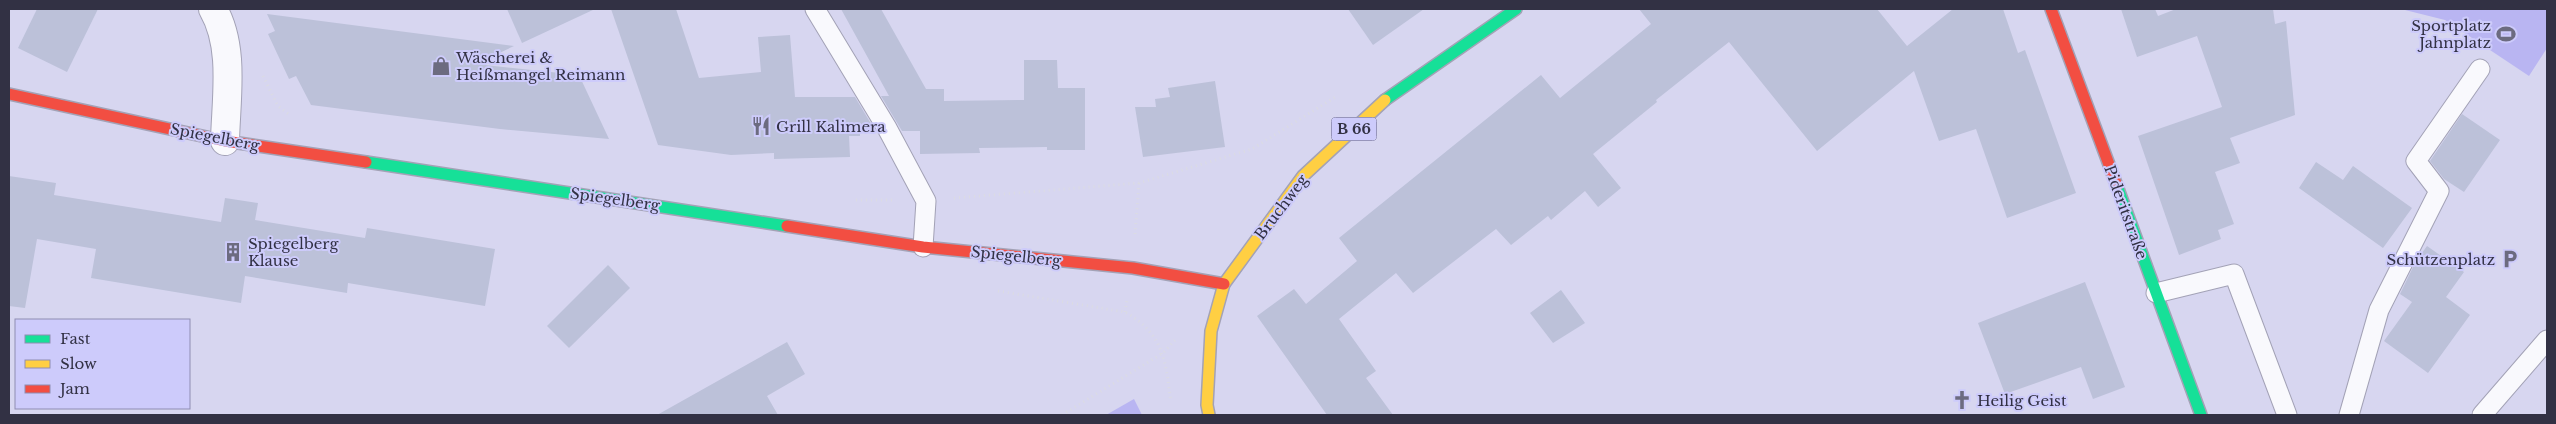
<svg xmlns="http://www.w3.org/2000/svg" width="2556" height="424" viewBox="0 0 2556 424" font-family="'Libre Baskerville',serif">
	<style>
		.green { fill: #b9b5f2 }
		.building { fill: #bcc1d9 }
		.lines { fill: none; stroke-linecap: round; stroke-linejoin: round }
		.lane-casing { stroke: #a3a2b6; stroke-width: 21 }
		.street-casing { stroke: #a3a2b6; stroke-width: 30 }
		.fast-casing { stroke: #a3a2b6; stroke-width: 14 }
		.slow-casing { stroke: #a3a2b6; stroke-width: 14 }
		.jam-casing { stroke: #a3a2b6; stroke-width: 14 }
		.path { stroke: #dbdbe3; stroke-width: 3; stroke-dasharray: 1 4; stroke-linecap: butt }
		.lane { stroke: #f9f9fd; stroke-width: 19 }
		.street { stroke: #f9f9fd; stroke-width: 28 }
		.fast { stroke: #16e098; stroke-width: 11 }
		.slow { stroke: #ffcf43; stroke-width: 11 }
		.jam { stroke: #f24e42; stroke-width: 11 }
		.labels { text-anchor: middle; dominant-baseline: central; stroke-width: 4; stroke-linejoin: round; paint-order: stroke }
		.shield { fill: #cdcbfb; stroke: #605f7b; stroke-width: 1 }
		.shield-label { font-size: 14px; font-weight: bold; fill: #323144 }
		.poi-label { font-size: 15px; fill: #323144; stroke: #cdcbfb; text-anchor: start }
		.street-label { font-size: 15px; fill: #323144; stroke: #cdcbfb }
	</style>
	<rect width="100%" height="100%" fill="#d7d6f0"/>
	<!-- green -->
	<g class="green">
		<polygon points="2401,9 2547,9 2547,48 2529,76 2445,20"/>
		<polygon points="1134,399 1142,415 1106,415"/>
	</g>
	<!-- building -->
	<g class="building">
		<polygon points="37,9 98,9 67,72 18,48"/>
		<polygon points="507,9 595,9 522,43"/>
		<polygon points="611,9 676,9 699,78 761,72 758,37 790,35 795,97 855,97 876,132 860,133 860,136 849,136 850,157 774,159 774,153 731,155 658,145"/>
		<polygon points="841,9 881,9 926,89 944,89 944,101 1024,100 1024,60 1057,60 1058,88 1085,88 1085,150 1047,150 1047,147 979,148 980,153 920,154 920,131 902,131 881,96 889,96"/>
		<polygon points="1348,9 1424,9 1373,45"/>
		<polygon points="1639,9 1877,9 1907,46 1953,9 2003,9 2018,53 2025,50 2076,193 2007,218 1976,129 1939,141 1914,71 1817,151 1729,42 1656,100 1657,102 1593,154 1621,188 1598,207 1585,191 1551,220 1548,216 1511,245 1496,229 1413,293 1396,273 1339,319 1376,371 1366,378 1393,415 1327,415 1257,316 1294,289 1306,304 1357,261 1339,238 1541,75 1560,98 1651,24"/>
		<polygon points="2121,9 2155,9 2158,16 2176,9 2273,9 2275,24 2286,21 2295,115 2230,138 2240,163 2215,172 2234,224 2218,230 2221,239 2179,255 2138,136 2222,107 2197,36 2137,57"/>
		<polygon points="267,14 514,46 476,64 579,75 609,139 500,129 311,105 296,76 289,79 268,34 275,31"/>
		<polygon points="1215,81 1225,147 1143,157 1135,107 1156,107 1155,99 1170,97 1168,88"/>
		<polygon points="2462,114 2500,140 2464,192 2444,179 2430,161"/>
		<polygon points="2316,162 2343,180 2353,166 2412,208 2383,248 2299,188"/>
		<polygon points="9,176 56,183 54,195 221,222 225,198 258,203 255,220 365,238 367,228 495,249 485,306 348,283 347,293 245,276 241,303 91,278 96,249 37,239 25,308 9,306"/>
		<polygon points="2427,246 2464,272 2446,297 2470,315 2428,373 2384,341 2412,302 2400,294 2416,261"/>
		<polygon points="608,265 630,288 569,348 547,326"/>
		<polygon points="2085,282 2125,387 2093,399 2081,367 2005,394 1978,323"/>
		<polygon points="1561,290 1585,323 1553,343 1530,313"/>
		<polygon points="787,342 805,374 767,396 778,415 657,415"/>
	</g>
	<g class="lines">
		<!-- lane casing -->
		<g class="lane-casing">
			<g id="lane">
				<polyline points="815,9 887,128 926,201 923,247"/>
				<polyline points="2156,293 2234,274 2287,415"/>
				<polyline points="2349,415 2379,310 2439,191 2416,161 2480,69"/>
				<polyline points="2482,415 2547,340"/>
			</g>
		</g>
		<!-- street casing -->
		<g class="street-casing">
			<path id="street" d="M213,9C235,47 226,98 225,141"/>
		</g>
		<!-- fast casing -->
		<g class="fast-casing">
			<g id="fast">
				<polyline points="1385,100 1516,9"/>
				<polyline points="366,162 787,226"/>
				<polyline points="2117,186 2201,415"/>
			</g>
		</g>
		<!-- slow casing -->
		<g class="slow-casing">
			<polyline id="slow" points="1209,415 1207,405 1211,331 1224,284 1303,176 1385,100"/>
		</g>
		<!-- jam casing -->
		<g class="jam-casing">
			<g id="jam">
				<polyline points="2051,9 2117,186"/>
				<polyline points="9,94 225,141 366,162"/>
				<polyline points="787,226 923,247 1133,268 1224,284"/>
			</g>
		</g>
		<!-- path -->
		<g class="path">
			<polyline points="263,76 278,106 290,115"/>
			<polyline points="954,198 1139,183 1252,149 1337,96"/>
			<polyline points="856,200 893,200"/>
			<polyline points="1135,234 1139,183"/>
			<path d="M998,291L1125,312C1165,335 1165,361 1171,402"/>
			<polyline points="1125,312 1127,300"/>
			<polyline points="1062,415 1163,353 1175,340"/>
		</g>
		<!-- lane -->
		<use href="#lane" class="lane"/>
		<!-- street -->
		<use href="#street" class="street"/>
		<!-- fast -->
		<use href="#fast" class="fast"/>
		<!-- slow -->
		<use href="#slow" class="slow"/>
		<!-- jam -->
		<use href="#jam" class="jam"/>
	</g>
	<!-- icons -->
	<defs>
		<g id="stadium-bare" transform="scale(1.5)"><path d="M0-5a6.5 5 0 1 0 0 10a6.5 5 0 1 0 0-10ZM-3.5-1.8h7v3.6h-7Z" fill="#6c6b80" stroke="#cdcbfb" stroke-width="2.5" paint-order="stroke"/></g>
		<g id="shop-bare" transform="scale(1.5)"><path d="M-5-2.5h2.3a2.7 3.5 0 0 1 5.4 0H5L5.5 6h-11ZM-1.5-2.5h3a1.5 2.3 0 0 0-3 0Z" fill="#6c6b80" stroke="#cdcbfb" stroke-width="2.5" paint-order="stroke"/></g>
		<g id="restaurant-bare" transform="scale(1.5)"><path d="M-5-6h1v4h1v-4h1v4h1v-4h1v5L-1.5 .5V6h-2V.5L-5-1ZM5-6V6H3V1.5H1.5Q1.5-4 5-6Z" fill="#6c6b80" stroke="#cdcbfb" stroke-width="2.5" paint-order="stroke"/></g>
		<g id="building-bare" transform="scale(1.5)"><path d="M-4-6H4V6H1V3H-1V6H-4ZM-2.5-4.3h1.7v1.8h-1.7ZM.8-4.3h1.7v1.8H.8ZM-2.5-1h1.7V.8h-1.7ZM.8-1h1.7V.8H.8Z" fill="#6c6b80" stroke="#cdcbfb" stroke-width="2.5" paint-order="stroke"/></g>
		<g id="parking-bare" transform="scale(1.5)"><path d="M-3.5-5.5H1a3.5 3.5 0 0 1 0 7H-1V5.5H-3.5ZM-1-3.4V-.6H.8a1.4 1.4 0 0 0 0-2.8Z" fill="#6c6b80" stroke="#cdcbfb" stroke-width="2.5" paint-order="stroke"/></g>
		<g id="church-bare" transform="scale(1.5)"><path d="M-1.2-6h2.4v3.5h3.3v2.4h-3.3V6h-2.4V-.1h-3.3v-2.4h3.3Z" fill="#6c6b80" stroke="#cdcbfb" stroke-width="2.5" paint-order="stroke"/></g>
	</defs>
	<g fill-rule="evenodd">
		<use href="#stadium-bare" x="2506" y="34"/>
		<use href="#shop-bare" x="441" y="66"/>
		<use href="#restaurant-bare" x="761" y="126"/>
		<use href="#building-bare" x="233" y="252"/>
		<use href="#parking-bare" x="2510" y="259"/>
		<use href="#church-bare" x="1962" y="400"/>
	</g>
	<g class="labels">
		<!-- shield labels -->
		<rect class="shield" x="1331.5" y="117.5" width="45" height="23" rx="4"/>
		<g class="shield-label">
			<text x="1354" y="129">B 66</text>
		</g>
		<!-- poi labels -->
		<g class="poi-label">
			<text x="2491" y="25" text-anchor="end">Sportplatz<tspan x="2491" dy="17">Jahnplatz</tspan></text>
			<text x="456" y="57">Wäscherei &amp;<tspan x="456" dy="17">Heißmangel Reimann</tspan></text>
			<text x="776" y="126">Grill Kalimera</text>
			<text x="248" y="243">Spiegelberg<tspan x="248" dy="17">Klause</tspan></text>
			<text x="2495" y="259" text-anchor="end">Schützenplatz</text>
			<text x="1977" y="400">Heilig Geist</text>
		</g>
		<!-- street labels -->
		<g class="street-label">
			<text transform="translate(215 137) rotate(11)">Spiegelberg</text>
			<text transform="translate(615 199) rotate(8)">Spiegelberg</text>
			<text transform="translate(1281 207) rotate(-53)">Bruchweg</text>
			<text transform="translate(2126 212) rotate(70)">Pideritstraße</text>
			<text transform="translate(1016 256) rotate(6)">Spiegelberg</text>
		</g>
	</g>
	<!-- border -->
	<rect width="2556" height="424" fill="none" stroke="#323144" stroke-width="20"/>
	<!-- legend -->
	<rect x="15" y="319" width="175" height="90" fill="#cdcbfb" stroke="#8f8db2"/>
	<rect x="25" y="335" width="25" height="8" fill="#16e098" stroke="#8f8db2"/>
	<text x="60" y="344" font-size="15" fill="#323144">Fast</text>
	<rect x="25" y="360" width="25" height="8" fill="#ffcf43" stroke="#8f8db2"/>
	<text x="60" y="369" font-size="15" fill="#323144">Slow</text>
	<rect x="25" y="385" width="25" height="8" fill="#f24e42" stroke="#8f8db2"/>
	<text x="60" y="394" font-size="15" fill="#323144">Jam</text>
</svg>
